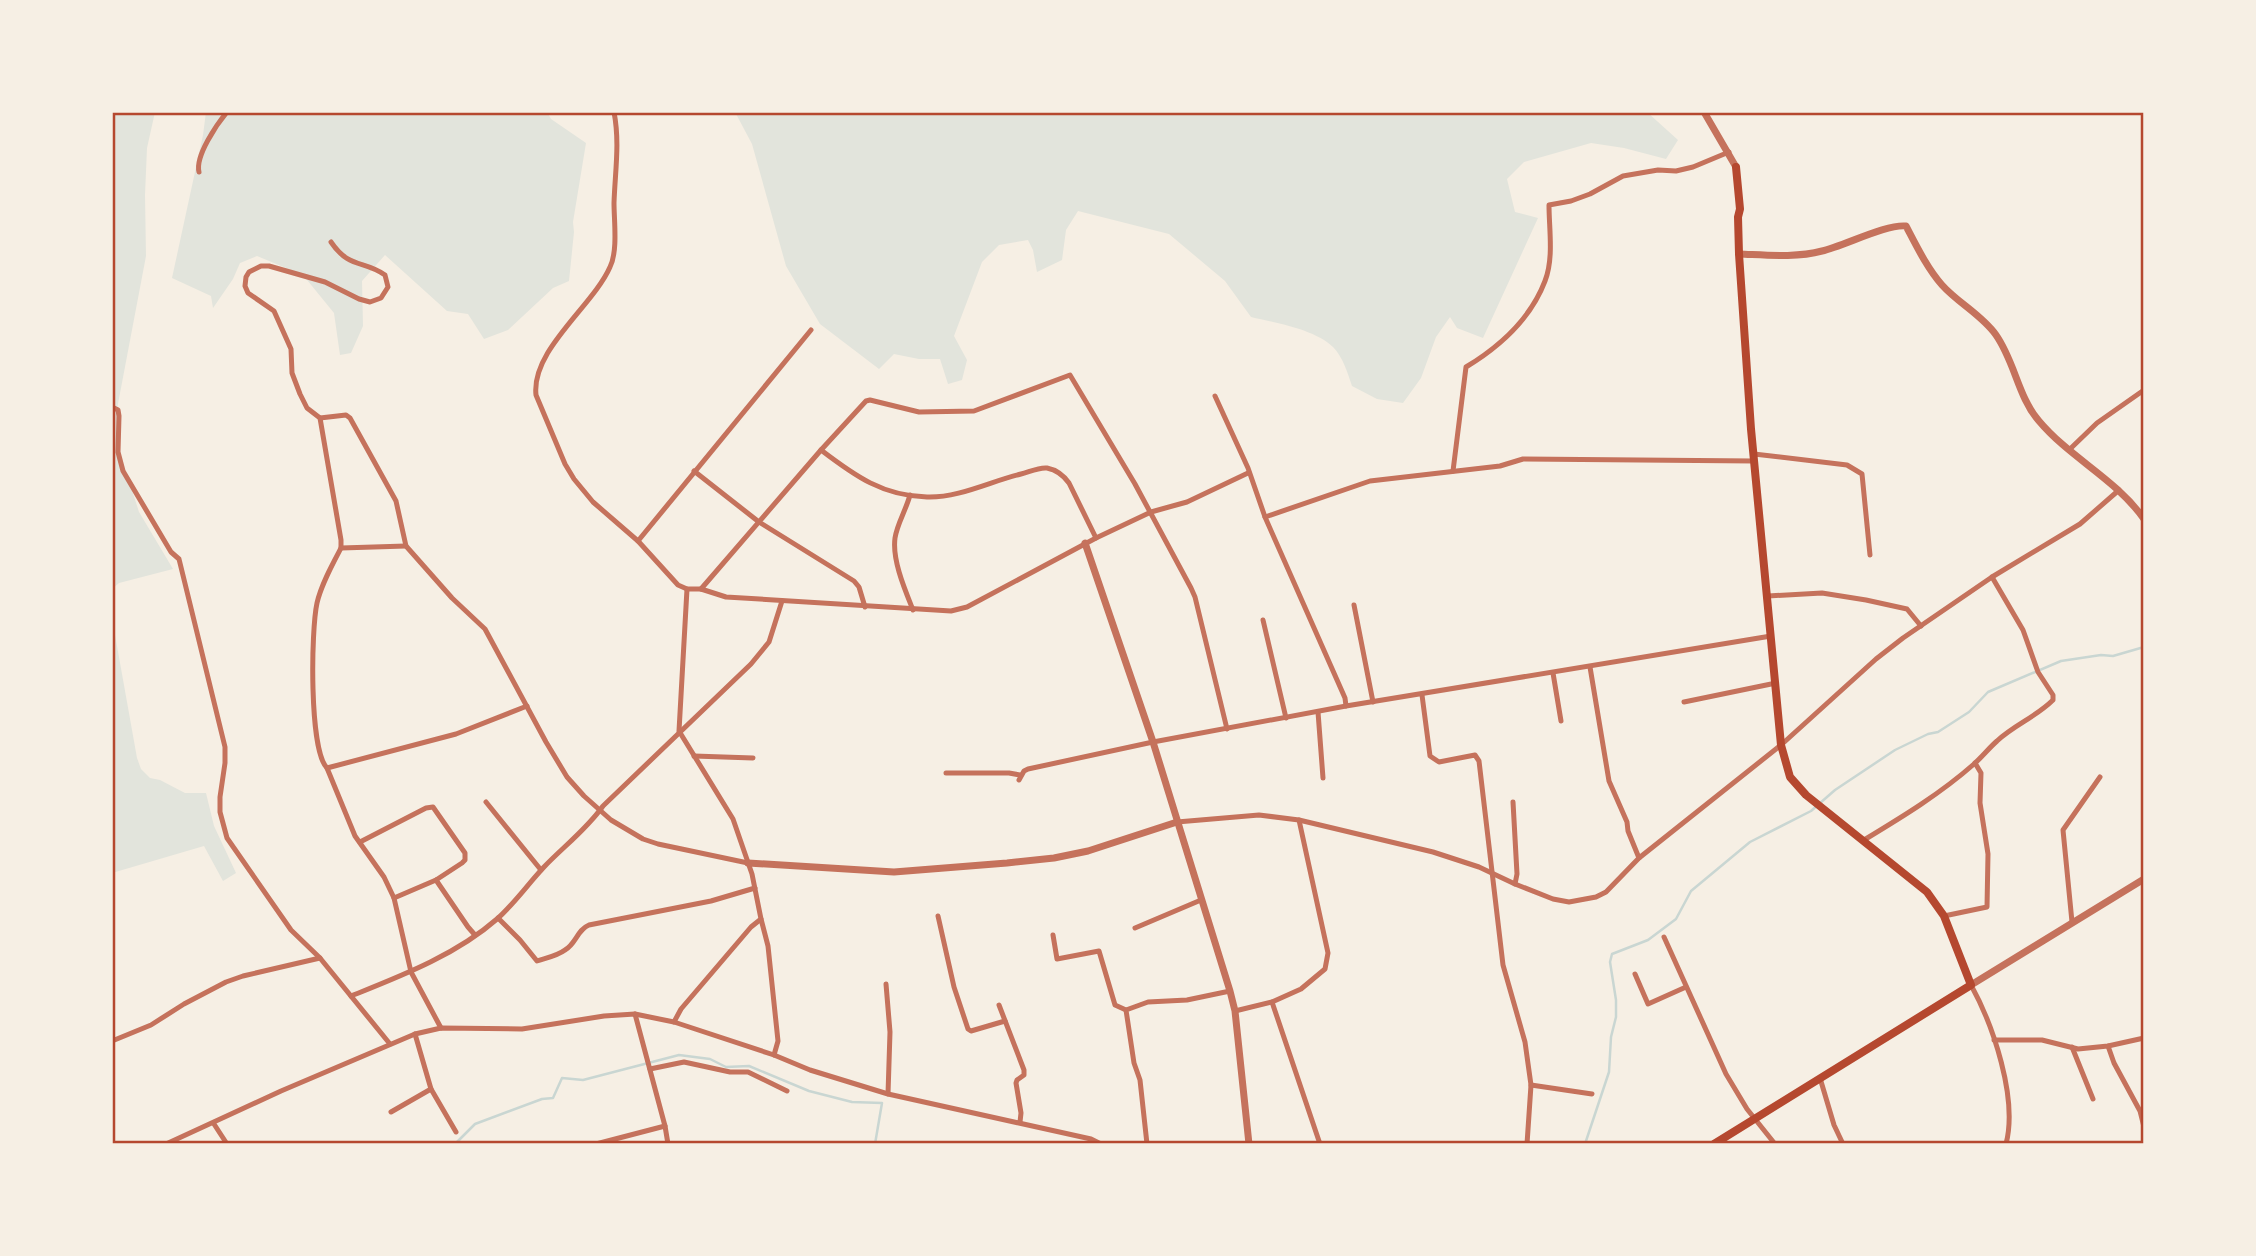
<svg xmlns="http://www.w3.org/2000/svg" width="2256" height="1256" viewBox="0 0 2256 1256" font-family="'Crimson Pro',serif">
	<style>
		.green { fill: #e2e4dc }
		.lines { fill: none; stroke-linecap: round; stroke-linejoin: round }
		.stream { stroke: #c9d6d2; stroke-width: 2.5 }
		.minor { stroke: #c5725c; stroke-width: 5 }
		.tertiary { stroke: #c5725c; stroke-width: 7 }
		.secondary { stroke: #b5482f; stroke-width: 8 }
		.neatline { fill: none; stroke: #b5482f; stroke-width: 2.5 }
	</style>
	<rect width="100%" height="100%" fill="#f6efe4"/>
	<!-- green -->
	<g class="green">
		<polygon points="112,112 155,112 147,148 145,195 146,256 117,409 118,447 139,512 173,569 119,583 112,589"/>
		<polygon points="206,112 547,112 551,119 586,143 573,222 574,232 569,281 553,288 508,330 484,339 468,314 447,311 385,255 362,281 363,326 351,353 340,355 334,313 303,275 257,256 240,263 233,279 213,308 211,296 172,278 203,135"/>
		<path d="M735,112H1647L1678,140L1666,159L1624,148L1591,143L1524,162L1507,179L1515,212L1538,218L1483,338L1457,328L1450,317L1436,337L1421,378L1403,403L1377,399L1352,386C1348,374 1343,357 1333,347C1314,329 1276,323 1251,317L1225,281L1169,234L1078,211L1066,230L1062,260L1037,272L1033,250L1028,240L999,245L982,262L954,336L967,360L962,380L948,384L940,359H919L894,354L879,369L820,324L786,266L752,144Z"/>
		<polygon points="112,618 137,758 141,769 150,778 160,780 185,793 206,793 214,826 236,873 223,881 204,846 112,873"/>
	</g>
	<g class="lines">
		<!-- stream -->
		<g class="stream">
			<polyline points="455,1144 475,1124 542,1099 553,1098 562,1078 583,1080 679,1055 710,1059 726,1067 749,1066 809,1091 852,1102 882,1103 875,1144"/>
			<polyline points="1585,1144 1609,1072 1611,1037 1616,1017 1616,1000 1610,962 1612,954 1648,940 1676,919 1691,891 1750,842 1811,811 1835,790 1895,750 1928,734 1938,732 1969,712 1988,692 2061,661 2101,655 2113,656 2144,647"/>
		</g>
		<!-- minor -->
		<g class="minor">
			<path d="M614,112C620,143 615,172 614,203C614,221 618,251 610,267C593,306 531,350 536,395L565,464L574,479L593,502L638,541L678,585L687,589H701L726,597L951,611L967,607L1096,538L1151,512L1187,502L1248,473"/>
			<path d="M199,172C195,156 217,124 227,112"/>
			<path d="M331,242C349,269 364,260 385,275L388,287L381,298L370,302L359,299L325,282L269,266H261L249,272L246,277L245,286L248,293L274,311L291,349L292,373L300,394L307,408L320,418L341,540V548C332,565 321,585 317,603C311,630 309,750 327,768L355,836L384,877L394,898L411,972L441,1028"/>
			<polyline points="1215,396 1248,468 1265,517 1345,698 1346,706"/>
			<polyline points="112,407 118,410 119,416 118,452 123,471 171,552 179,559 225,747 225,763 220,797 220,812 227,838 291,930 320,958 390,1044"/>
			<polyline points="320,418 346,415 350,418 396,501 406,546 452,598 485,629 546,742 567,777 584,796 611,820 643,839 658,844 748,863"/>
			<path d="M821,450C855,476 883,496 927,497C959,498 991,481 1021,474C1029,472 1039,467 1047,468C1057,470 1064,476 1069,483L1096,538"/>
			<polyline points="2069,450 2097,423 2144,390"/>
			<polyline points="1754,454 1847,465 1862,474 1870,555"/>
			<polyline points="694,471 759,522 854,581 859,587 865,607"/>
			<path d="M1453,471L1466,367C1499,347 1531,318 1545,281C1554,258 1549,229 1549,205L1571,201L1590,194L1623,176L1658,170L1676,171L1693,167L1729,152"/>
			<path d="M910,495C906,510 897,524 895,538C892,560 905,590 913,610"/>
			<polyline points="1265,517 1370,481 1500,466 1523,459 1754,461"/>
			<polyline points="638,541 811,330"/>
			<polyline points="341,548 406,546"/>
			<polyline points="701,589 821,450 866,401 870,400 919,412 974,411 1070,375 1135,484 1191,588 1195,597 1227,729"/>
			<polyline points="1768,596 1822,593 1866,600 1907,609 1921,626"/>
			<polyline points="1354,605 1373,702"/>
			<polyline points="1263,620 1286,718"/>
			<polyline points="1590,667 1609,781 1627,822 1628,831 1639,858"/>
			<polyline points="1553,673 1561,721"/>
			<polyline points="1422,695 1430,756 1439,762 1475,755 1479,761 1503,965 1525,1042 1531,1085 1527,1144"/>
			<polyline points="1684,702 1776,683"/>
			<polyline points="1318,712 1323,778"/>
			<polyline points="694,756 753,758"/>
			<polyline points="327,768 456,734 527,706"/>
			<polyline points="946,773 1009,773 1020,775"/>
			<polyline points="1019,780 1024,771 1028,769 1153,742 1346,706 1771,636"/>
			<polyline points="486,802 541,870"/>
			<polyline points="1513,802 1517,874 1515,884"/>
			<polyline points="1177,822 1259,815 1299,820 1433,852 1479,867 1515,884 1553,899 1569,902 1596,897 1606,892 1639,858 1781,745 1876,659 1903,638 1992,577 2080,524 2119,490"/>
			<path d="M1864,840C1902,817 1940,794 1974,764C1982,757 1989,748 1997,741C2014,725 2036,717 2053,700V695L2038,672L2023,630L1992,577"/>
			<polyline points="360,842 426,808 433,807 465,853 465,860 462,863 436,880 394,898"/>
			<polyline points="436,880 468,927 475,935"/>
			<polyline points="938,916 954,987 968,1029 971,1031 1005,1021"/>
			<polyline points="1944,916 1987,907 1988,854 1980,803 1981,773 1975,763"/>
			<path d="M498,918L520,940L537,961C546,958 557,956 565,950C576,944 577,930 589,925L711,901L755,888"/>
			<polyline points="761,919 768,946 778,1041 774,1055"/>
			<polyline points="2072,922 2063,830 2100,777"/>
			<polyline points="1135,928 1201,900"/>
			<polyline points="1053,935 1057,959 1099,951 1115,1005 1126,1010"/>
			<polyline points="1664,937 1726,1074 1747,1109 1775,1144"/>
			<polyline points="1635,974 1648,1004 1686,987"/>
			<polyline points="886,984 890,1032 888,1094"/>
			<path d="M1971,985C1993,1025 2018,1098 2006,1144"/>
			<path d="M351,996C401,976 456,955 497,919C514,904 528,884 544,867C563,847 587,829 603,806L751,664L769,642L782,601"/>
			<polyline points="1272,1002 1320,1144"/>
			<polyline points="999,1005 1024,1070 1024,1075 1017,1080 1016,1083 1021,1113 1020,1122"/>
			<polyline points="1235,1011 1272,1002 1301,989 1325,969 1328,953 1299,820"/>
			<polyline points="635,1014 665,1126 668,1144"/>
			<polyline points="674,1022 681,1009 751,927 761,919 752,874 733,819 679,731 687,589"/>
			<polyline points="415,1034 431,1089 456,1132"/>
			<polyline points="1994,1040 2042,1040 2078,1049 2108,1046 2144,1038"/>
			<polyline points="112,1041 151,1025 184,1004 226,982 243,976 320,958"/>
			<polyline points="2108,1046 2114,1063 2140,1111 2144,1127"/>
			<polyline points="2072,1047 2093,1099"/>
			<polyline points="650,1069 684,1062 730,1072 748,1072 787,1091"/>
			<polyline points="1820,1078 1834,1125 1843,1144"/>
			<polyline points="1531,1085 1592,1094"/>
			<polyline points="391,1112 431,1089"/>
			<polyline points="214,1124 227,1144"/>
			<polyline points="166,1144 281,1091 415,1034 441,1028 522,1029 604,1016 635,1014 674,1022 774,1055 810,1070 888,1094 1091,1139 1101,1144"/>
			<polyline points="596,1144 665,1126"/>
			<polyline points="1147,1144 1140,1080 1134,1063 1126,1010 1148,1002 1187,1000 1230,991"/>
		</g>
		<!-- tertiary -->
		<g class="tertiary">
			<polyline points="1704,112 1736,167"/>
			<path d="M1739,254C1766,255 1796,258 1822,251C1844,246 1886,224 1906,226C1916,245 1927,268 1942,285C1958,303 1982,315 1996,335C2015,362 2018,397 2039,421C2070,458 2116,479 2144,519"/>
			<polyline points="1085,543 1153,742 1230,991 1235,1011 1249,1144"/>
			<polyline points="748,863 894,872 1007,863 1054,858 1088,851 1177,822"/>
			<polyline points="1971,985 2144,879"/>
		</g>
		<!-- secondary -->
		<polyline class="secondary" points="1714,1144 1971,985 1944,916 1927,892 1806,795 1790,777 1781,745 1751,429 1739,254 1738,217 1740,209 1736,167"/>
	</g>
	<!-- border -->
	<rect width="2256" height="1256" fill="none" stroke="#f6efe4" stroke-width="228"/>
	<rect x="114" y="114" width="2028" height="1028" class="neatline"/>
</svg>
